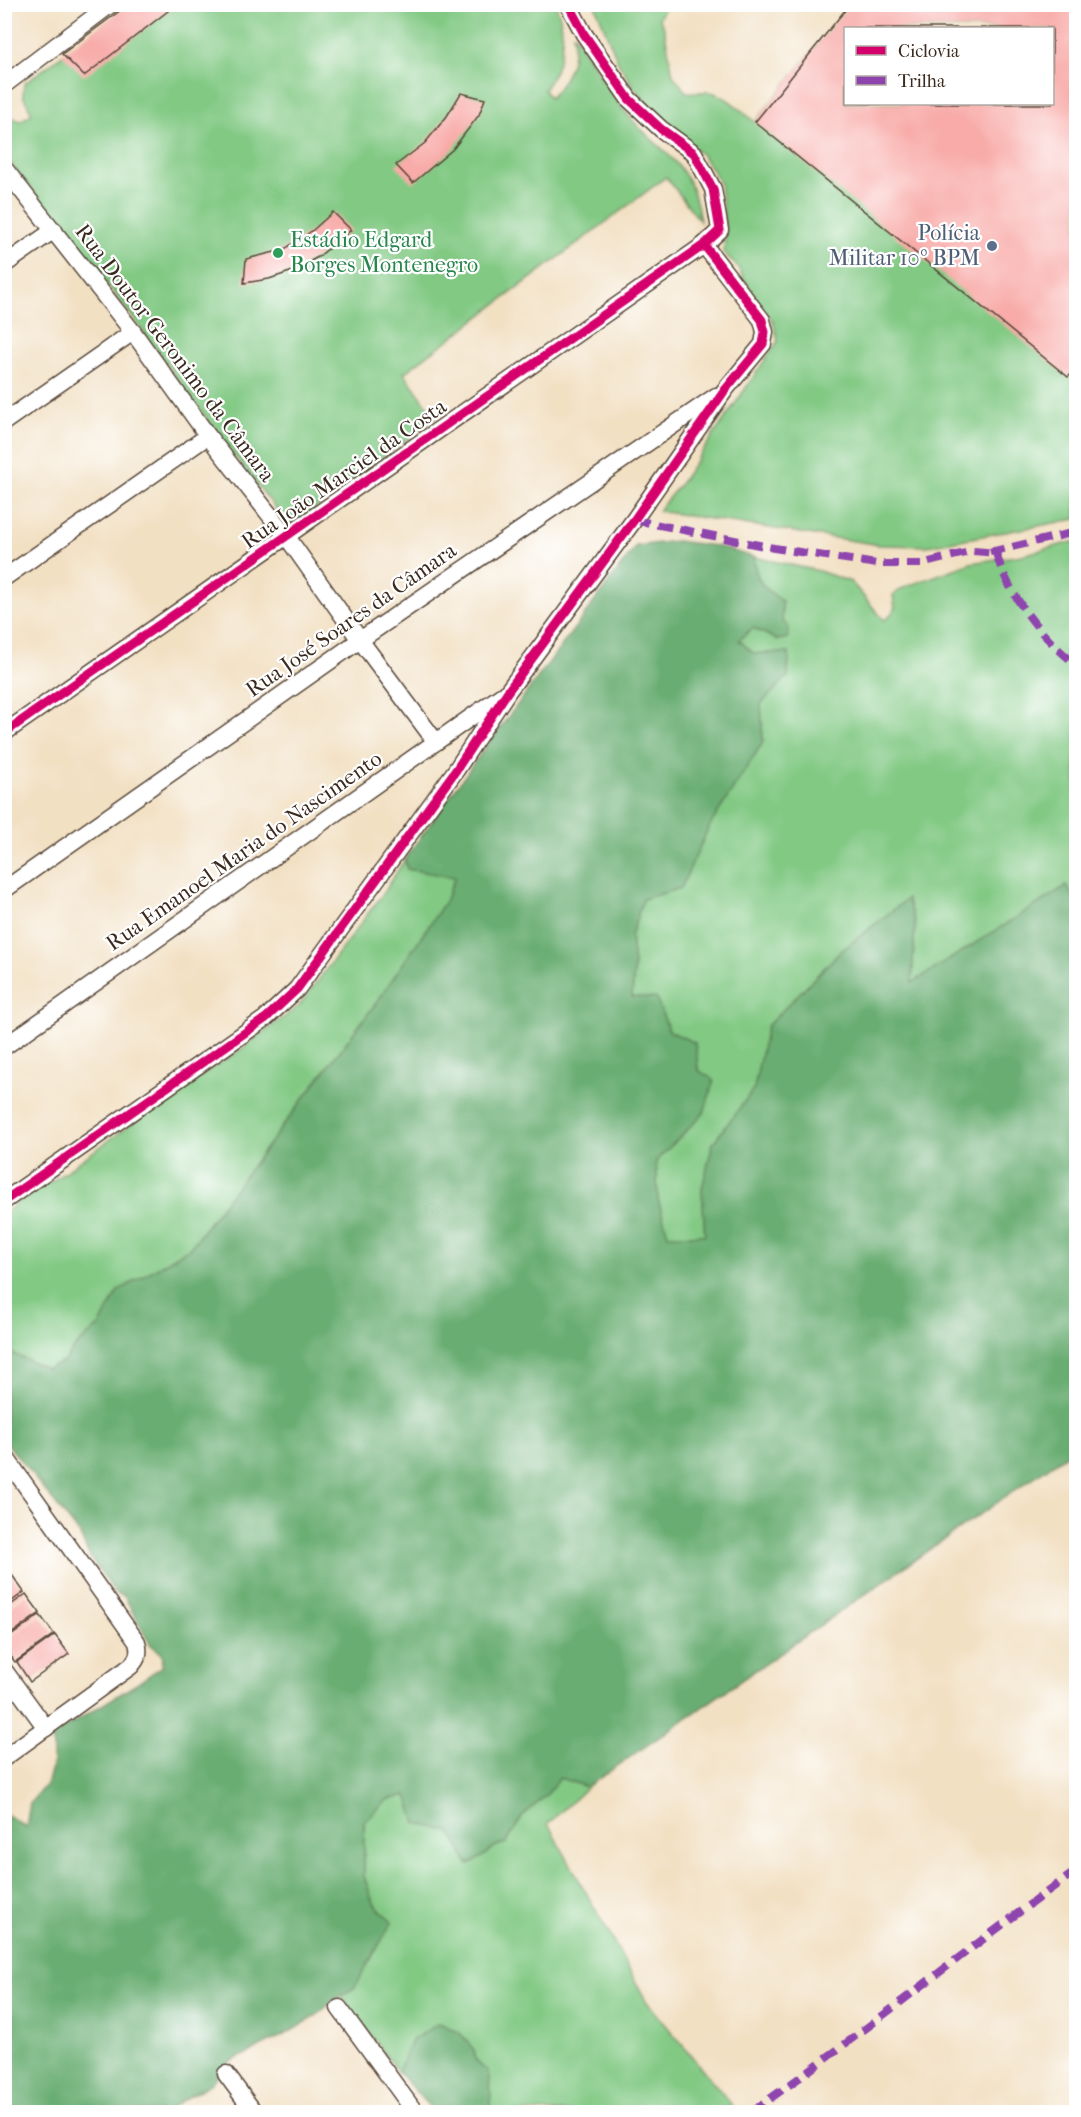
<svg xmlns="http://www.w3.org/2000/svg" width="1081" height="2117" viewBox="0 0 1081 2117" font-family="'IM FELL French Canon',serif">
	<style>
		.green { fill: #82c984; stroke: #5e7a51; stroke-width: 1.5; fill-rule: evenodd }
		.forest { fill: #69ad72; stroke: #526c48; stroke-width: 1.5 }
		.building { fill: #f8aba8; fill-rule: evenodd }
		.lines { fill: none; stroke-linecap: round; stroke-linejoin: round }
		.minor-casing { stroke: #564537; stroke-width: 19 }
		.minor { stroke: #fff; stroke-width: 16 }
		.quiet { stroke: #8e44ad; stroke-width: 8; stroke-dasharray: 15 8; stroke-linecap: butt }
		.cycleway-casing { stroke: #fff; stroke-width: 13 }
		.cycleway { stroke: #d6006c; stroke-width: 9 }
		.service-dot { fill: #5c6f8a; stroke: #fff; stroke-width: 2 }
		.leisure-dot { fill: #2e9e5b; stroke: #fff; stroke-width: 2 }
		.labels { text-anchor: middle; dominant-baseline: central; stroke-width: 4.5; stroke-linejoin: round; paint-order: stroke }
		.service-label { font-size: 22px; fill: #4e5e75; stroke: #fff; text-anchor: end }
		.leisure-label { font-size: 22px; fill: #27864d; stroke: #fff; text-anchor: start }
		.street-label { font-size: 22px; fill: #3b2a1e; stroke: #fff }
	</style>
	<rect width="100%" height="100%" fill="#fff"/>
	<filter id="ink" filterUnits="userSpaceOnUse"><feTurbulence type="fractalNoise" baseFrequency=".0167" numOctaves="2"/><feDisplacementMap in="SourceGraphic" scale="12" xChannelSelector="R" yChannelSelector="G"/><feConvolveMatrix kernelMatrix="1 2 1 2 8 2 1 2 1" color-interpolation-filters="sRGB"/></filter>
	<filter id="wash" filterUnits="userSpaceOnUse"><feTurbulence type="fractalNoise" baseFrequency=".008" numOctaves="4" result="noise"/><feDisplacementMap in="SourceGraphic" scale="24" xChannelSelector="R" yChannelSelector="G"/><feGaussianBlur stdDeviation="1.35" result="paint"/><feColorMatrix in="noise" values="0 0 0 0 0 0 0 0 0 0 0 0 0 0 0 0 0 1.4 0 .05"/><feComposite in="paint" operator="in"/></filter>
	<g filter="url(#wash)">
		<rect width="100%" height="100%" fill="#f2e0c3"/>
		<!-- green -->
		<g class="green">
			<path d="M129,5H556C568,34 562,65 544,90L550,98C568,79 576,59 573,33C591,60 606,89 627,114C662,156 692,159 700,221L666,177L630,204L404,373L436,418L293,525L286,522L223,441L125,307L5,156L4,120L9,116L20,121L32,114L23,95L24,84Z"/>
			<path d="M595,5H667L659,18L664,28L673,75L686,92C694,93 703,91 710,92C727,95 742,112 755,122L850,5H1076V81L1074,104L1076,110V519L927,546L880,545L658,511L680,484L778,341L773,321L748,286L737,266L723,252L726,235L720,184L713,171L702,155L661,120L635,89L618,62ZM846,28H1052V104H846Z"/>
			<path d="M1076,541V899L1066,886L912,984L915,923L907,899L840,952L767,1026L754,1089L713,1143L702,1189L705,1235H668L658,1199L656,1161L704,1113L695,1043L669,1031L656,998H632L634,966L631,936L643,899L681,888L708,827L763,742L761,704L788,676L789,653H753L739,640L753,628L778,640L782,620V601C763,588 755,581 754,557L819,571L851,582L884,620L890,616L895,608L893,595L905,587L971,563L1022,555Z"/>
			<polygon points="405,859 407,869 455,877 445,902 377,1002 190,1248 118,1291 100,1325 76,1346 64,1362 47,1369 11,1353 5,1345 5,1213 24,1197 51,1182 180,1089 233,1055 299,1006 385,891"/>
			<path d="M560,1778L587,1787L548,1824L647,2002L736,2110L732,2112H489L491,2093L488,2072L476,2061L474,2050L439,2024L411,2041L398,2072L341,1995L354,1988L392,1922L373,1903L364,1876V1821L387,1800L407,1795L417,1823L451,1832L468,1864C487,1859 487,1846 506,1843L522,1817L548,1793Z"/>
		</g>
		<!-- forest -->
		<g class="forest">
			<path d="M676,541L716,546L754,557C755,581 763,588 782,601V620L789,628L788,638L778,640L753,628L739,640L753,653H789L788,676L761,704L763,742L709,827L681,888L643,899L631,936L634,966L632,997L656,998L669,1031L695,1043L698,1070L714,1080L704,1113L656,1161L658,1199L668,1235H705L702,1189L713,1143L754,1089L767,1026L840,952L907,899L915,923L912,983L1066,886L1076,899V1448L587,1787L560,1778L548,1793L522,1817L506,1843C488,1846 487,1859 468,1864L451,1832L416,1823L407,1795L387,1800L364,1822V1876L373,1903L392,1922L354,1988L335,1999L316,2016L288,2033L228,2063L210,2084L181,2101L166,2112H5L4,1813L26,1827L30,1803L48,1782L53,1763V1735L135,1685L162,1666L163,1655L150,1644L124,1596L116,1594L90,1557L79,1533L5,1441V1345L11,1353L47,1369L64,1362L76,1346L100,1325L118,1291L190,1248L377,1002L445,902L455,877L407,869L405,859L476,760L636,546Z"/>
			<polygon points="439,2023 459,2032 474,2050 476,2061 488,2072 491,2093 489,2112 434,2112 398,2072 411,2041"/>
		</g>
		<g id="blocks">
			<!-- building -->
			<g class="building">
				<polygon points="129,4 177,4 84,76 62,54"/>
				<path d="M850,4H1076V370L1068,377L755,122ZM846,28H1052V104H846Z"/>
				<polygon points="461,93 485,99 479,115 453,149 413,183 396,165 425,143 447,116"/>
				<polygon points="333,212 351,230 318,257 290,272 269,279 244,283 246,259 283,250 313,230"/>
				<polygon points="12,1575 24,1592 4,1607 4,1580"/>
				<polygon points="26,1594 40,1613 4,1639 4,1610"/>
				<polygon points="40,1615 54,1634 15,1662 4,1647 4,1641"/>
				<polygon points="55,1635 69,1654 30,1682 17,1662"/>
			</g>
		</g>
	</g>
	<g filter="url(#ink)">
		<use href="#blocks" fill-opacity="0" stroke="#564537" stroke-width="1.5"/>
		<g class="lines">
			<!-- minor casing -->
			<g class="minor-casing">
				<g id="minor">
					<polyline points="4,85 111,4"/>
					<polyline points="4,168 133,332 208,436 287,537 360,640 436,742"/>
					<polyline points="4,265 54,230"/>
					<polyline points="4,422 133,332"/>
					<polyline points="4,578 208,436"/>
					<polyline points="4,733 704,245 720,230 713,189 694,153 661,129 629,99 584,34 568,4"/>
					<polyline points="4,890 360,640 716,396"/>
					<polyline points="4,1047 501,696"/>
					<polyline points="4,1201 266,1018 297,989 456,770 508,691 634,520 725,390 763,344 765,332 762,320 704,245"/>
					<path d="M4,1455L137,1642C140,1652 138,1658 131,1666L4,1758"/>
					<polyline points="4,1670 46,1728"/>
					<polyline points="339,2008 415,2112"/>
					<polyline points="226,2074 254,2112"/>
				</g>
			</g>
			<!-- minor -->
			<use href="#minor" class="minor"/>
			<!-- quiet -->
			<g class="quiet">
				<path d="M634,520L774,548L877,564H921L973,551L996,553C1008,594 1042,639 1076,664"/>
				<polyline points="990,552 1076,532"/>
				<path d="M751,2112C862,2035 966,1949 1076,1871"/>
			</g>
			<!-- cycleway casing -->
			<g class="cycleway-casing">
				<g id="cycleway">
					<polyline points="4,733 704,245 720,230 713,189 694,153 661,129 629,99 584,34 568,4"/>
					<polyline points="4,1201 266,1018 297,989 456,770 508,691 634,520 725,390 763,344 765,332 762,320 704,245"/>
				</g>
			</g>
			<!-- cycleway -->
			<use href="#cycleway" class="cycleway"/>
		</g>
	</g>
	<!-- markers -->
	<circle class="service-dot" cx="992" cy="246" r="6"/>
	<circle class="leisure-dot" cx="278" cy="253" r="6"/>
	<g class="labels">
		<!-- service labels -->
		<g class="service-label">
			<text x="980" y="233">Polícia<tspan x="980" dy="25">Militar 10º BPM</tspan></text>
		</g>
		<!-- leisure labels -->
		<g class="leisure-label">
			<text x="290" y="240">Estádio Edgard<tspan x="290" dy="25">Borges Montenegro</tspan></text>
		</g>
		<!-- street labels -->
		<g class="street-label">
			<text transform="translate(175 353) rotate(53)">Rua Doutor Geronimo da Câmara</text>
			<text transform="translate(344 474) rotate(-35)">Rua João Marciel da Costa</text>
			<text transform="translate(351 620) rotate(-35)">Rua José Soares da Câmara</text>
			<text transform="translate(244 851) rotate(-35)">Rua Emanoel Maria do Nascimento</text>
		</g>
	</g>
	<!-- margin -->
	<rect width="1081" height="2117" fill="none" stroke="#fff" stroke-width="24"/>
	<!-- legend -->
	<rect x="844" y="27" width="210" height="78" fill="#ffffff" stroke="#b1aaa5" stroke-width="1.5"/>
	<rect x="856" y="46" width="30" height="9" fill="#d6006c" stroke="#b1aaa5" stroke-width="1.5"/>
	<text x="898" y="57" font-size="18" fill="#3b2a1e">Ciclovia</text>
	<rect x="856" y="76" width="30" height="9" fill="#8e44ad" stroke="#b1aaa5" stroke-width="1.5"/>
	<text x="898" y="87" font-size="18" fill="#3b2a1e">Trilha</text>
</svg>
